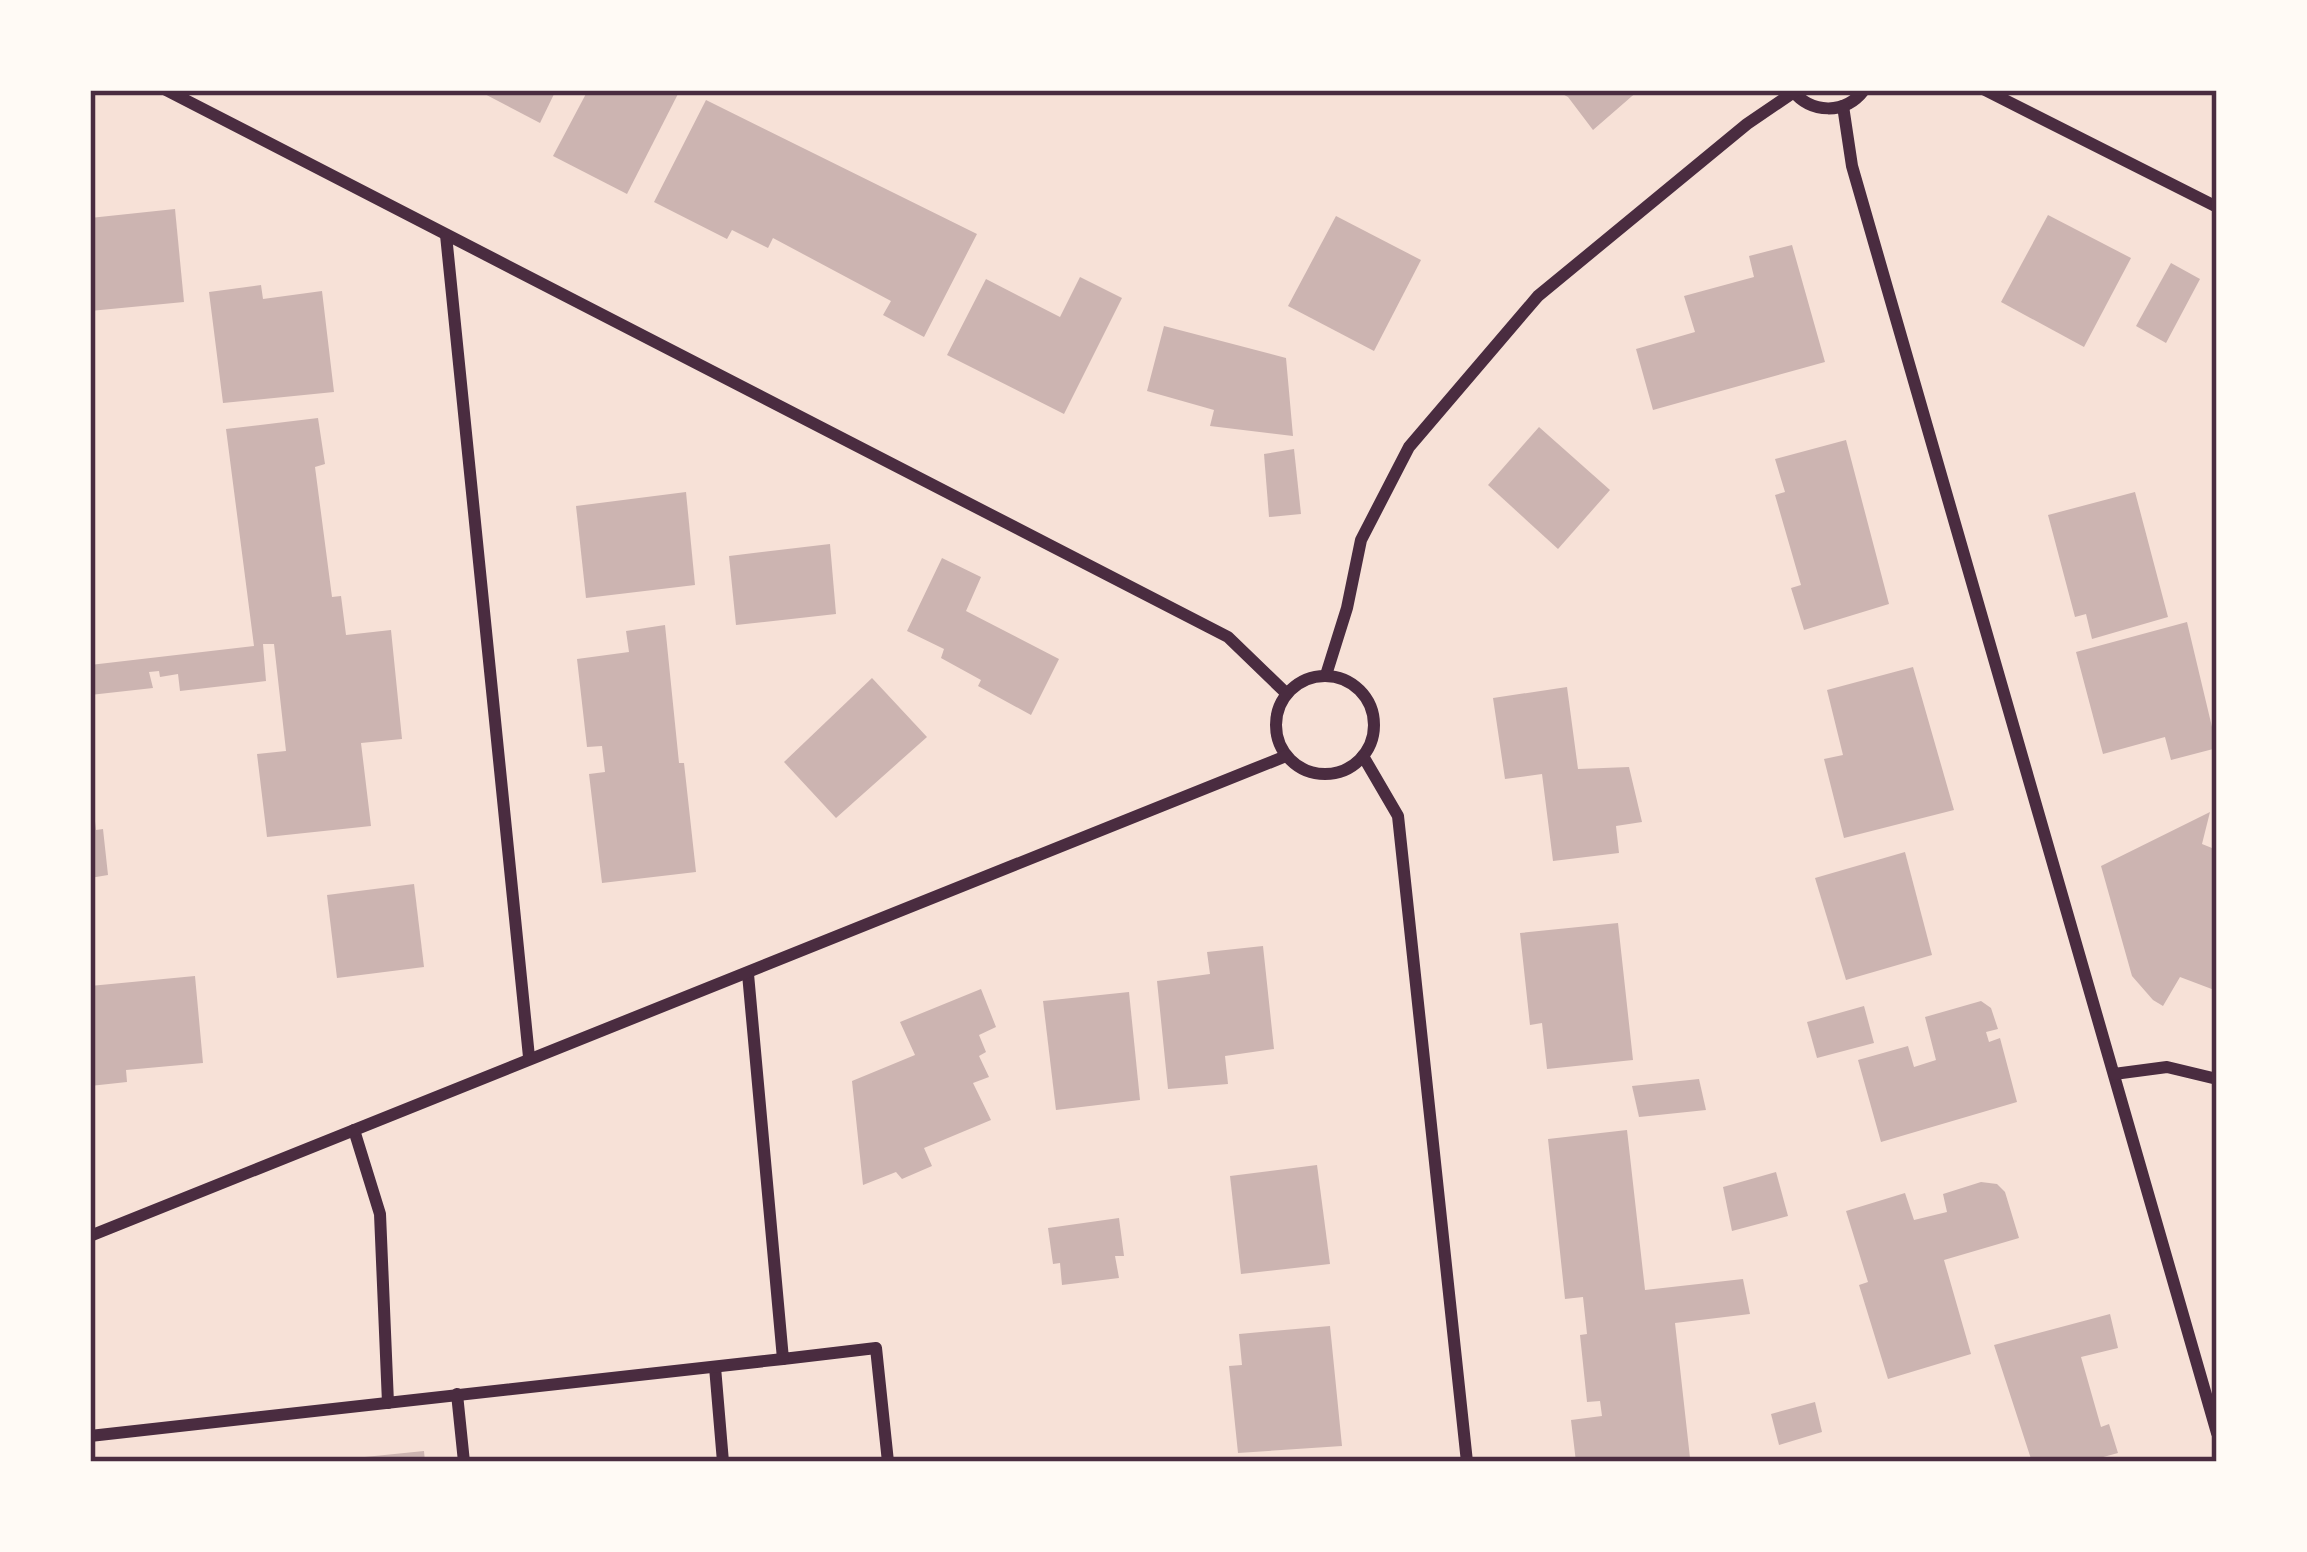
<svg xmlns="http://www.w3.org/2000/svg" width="2307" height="1552" viewBox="0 0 2307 1552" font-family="'Space Grotesk',sans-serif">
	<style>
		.building { fill: #ccb4b1 }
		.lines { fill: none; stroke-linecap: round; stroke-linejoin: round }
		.minor { stroke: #4a2c40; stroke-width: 12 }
		.neatline { fill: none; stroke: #4a2c40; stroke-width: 4.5 }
	</style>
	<rect width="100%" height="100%" fill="#f7e1d7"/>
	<!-- building -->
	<g class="building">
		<polygon points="477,90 556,90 540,123"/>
		<polygon points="588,90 680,90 627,194 553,156"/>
		<polygon points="1555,90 1639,90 1593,130 1568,97"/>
		<polygon points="706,100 977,234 924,337 883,315 891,301 773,238 768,248 732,230 727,239 654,202"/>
		<polygon points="175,209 184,302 90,311 90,218"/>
		<polygon points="2048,215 2131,258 2084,347 2001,302"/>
		<polygon points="1336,216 1421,260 1374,351 1288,306"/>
		<polygon points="1792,245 1825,362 1653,410 1636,349 1695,332 1684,296 1754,277 1749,256"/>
		<polygon points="2171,263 2200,279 2166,343 2136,326"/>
		<polygon points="1080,277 1122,298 1064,414 947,355 986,279 1060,317"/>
		<polygon points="261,285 263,299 322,291 334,392 223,403 209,292"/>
		<polygon points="1164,326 1286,358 1293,436 1210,426 1214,410 1147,391"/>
		<polygon points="318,418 325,464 315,467 332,597 341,596 346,635 391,630 402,739 361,743 371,826 267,837 257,754 286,751 274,644 263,644 266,681 180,691 178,674 160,677 159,671 149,672 153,688 90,695 90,665 254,646 226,429"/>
		<polygon points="1539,427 1610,490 1558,549 1488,485"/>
		<polygon points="1846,440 1889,604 1804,630 1791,588 1801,585 1775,495 1785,492 1775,459"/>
		<polygon points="1294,449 1301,514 1269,517 1264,454"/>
		<polygon points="686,492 695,585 586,598 576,506"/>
		<polygon points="2135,492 2168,617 2092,639 2086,614 2075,617 2048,515"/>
		<polygon points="830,544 836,614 736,625 729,556"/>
		<polygon points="942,558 981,577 966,611 1059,659 1031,715 978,686 981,680 941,658 944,649 907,631"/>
		<polygon points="2187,622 2217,748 2171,760 2165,737 2103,754 2076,652"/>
		<polygon points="665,625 679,763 684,763 696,872 602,883 589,774 605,772 602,746 587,747 577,659 629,652 626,631"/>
		<polygon points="1913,667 1954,810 1844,838 1824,759 1843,755 1827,690"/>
		<polygon points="872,678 927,737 836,818 784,762"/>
		<polygon points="1567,687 1578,769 1629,767 1642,822 1616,826 1619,853 1553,861 1542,774 1505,779 1493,698"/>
		<polygon points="90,804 93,804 96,830 103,829 108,875 90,878"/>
		<polygon points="2210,812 2202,844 2217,850 2217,991 2180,977 2163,1006 2153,1000 2132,976 2101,866"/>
		<polygon points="1905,852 1932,955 1846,980 1815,878"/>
		<polygon points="414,884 424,967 337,978 327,895"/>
		<polygon points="1618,923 1633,1060 1547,1069 1542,1023 1530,1025 1520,933"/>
		<polygon points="1263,946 1274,1049 1225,1056 1228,1084 1168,1089 1157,981 1210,974 1207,952"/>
		<polygon points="195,976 203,1063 126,1070 127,1082 90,1086 90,986"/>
		<polygon points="981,989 996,1027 979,1035 986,1052 979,1056 989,1077 973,1083 991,1120 924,1148 932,1166 902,1179 896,1172 863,1185 852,1081 915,1055 900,1022"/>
		<polygon points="1129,992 1140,1100 1056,1110 1043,1001"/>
		<polygon points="1981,1001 1991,1008 1998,1029 1986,1032 1989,1042 2000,1038 2017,1102 1881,1142 1858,1060 1908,1046 1914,1067 1936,1060 1925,1017"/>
		<polygon points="1864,1006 1874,1043 1817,1058 1807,1022"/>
		<polygon points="1699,1079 1706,1110 1639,1117 1632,1086"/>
		<polygon points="1627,1130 1645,1290 1743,1279 1750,1314 1675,1323 1690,1458 1576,1462 1571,1420 1602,1416 1600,1401 1587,1402 1580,1335 1587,1334 1583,1297 1565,1299 1548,1139"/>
		<polygon points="1317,1165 1330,1264 1241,1274 1230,1176"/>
		<polygon points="1776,1172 1788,1216 1732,1231 1723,1187"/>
		<polygon points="1981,1182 1997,1184 2005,1192 2019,1238 1944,1260 1971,1354 1888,1379 1859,1285 1868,1282 1846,1211 1905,1193 1914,1220 1947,1212 1943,1194"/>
		<polygon points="1119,1218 1124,1256 1115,1256 1119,1278 1062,1285 1060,1263 1053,1264 1048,1228"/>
		<polygon points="2110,1314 2118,1348 2081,1357 2101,1427 2109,1424 2118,1453 2085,1462 2032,1462 1994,1345"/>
		<polygon points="1330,1326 1342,1446 1238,1453 1229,1366 1242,1365 1239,1334"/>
		<polygon points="1815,1402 1822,1432 1779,1445 1771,1414"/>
		<polygon points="424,1451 425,1462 345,1462 345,1459"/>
	</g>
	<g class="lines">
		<!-- minor -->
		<g class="minor">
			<polyline points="166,90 1228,637 1286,693"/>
			<path d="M1792,90C1811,114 1845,115 1864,90"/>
			<polyline points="1985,90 2217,207"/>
			<polyline points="1843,106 1852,166 2217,1433"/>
			<polyline points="446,235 529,1057"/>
			<polyline points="1326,675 1347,608 1361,540 1409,447 1538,296 1747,124 1794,92"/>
			<circle cx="1325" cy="725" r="49"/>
			<polyline points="1363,756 1398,816 1467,1462"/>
			<polyline points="748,974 783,1359 876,1348 888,1462"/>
			<polyline points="2114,1074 2167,1067 2217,1079"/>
			<polyline points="354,1130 380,1214 388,1403"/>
			<polyline points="90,1236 1286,756"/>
			<polyline points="715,1367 723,1462"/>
			<polyline points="457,1394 464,1462"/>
			<polyline points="90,1436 783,1359"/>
		</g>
	</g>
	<!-- border -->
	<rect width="2307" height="1552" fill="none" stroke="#fffaf5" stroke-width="186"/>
	<rect x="93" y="93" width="2121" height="1366" class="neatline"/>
</svg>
